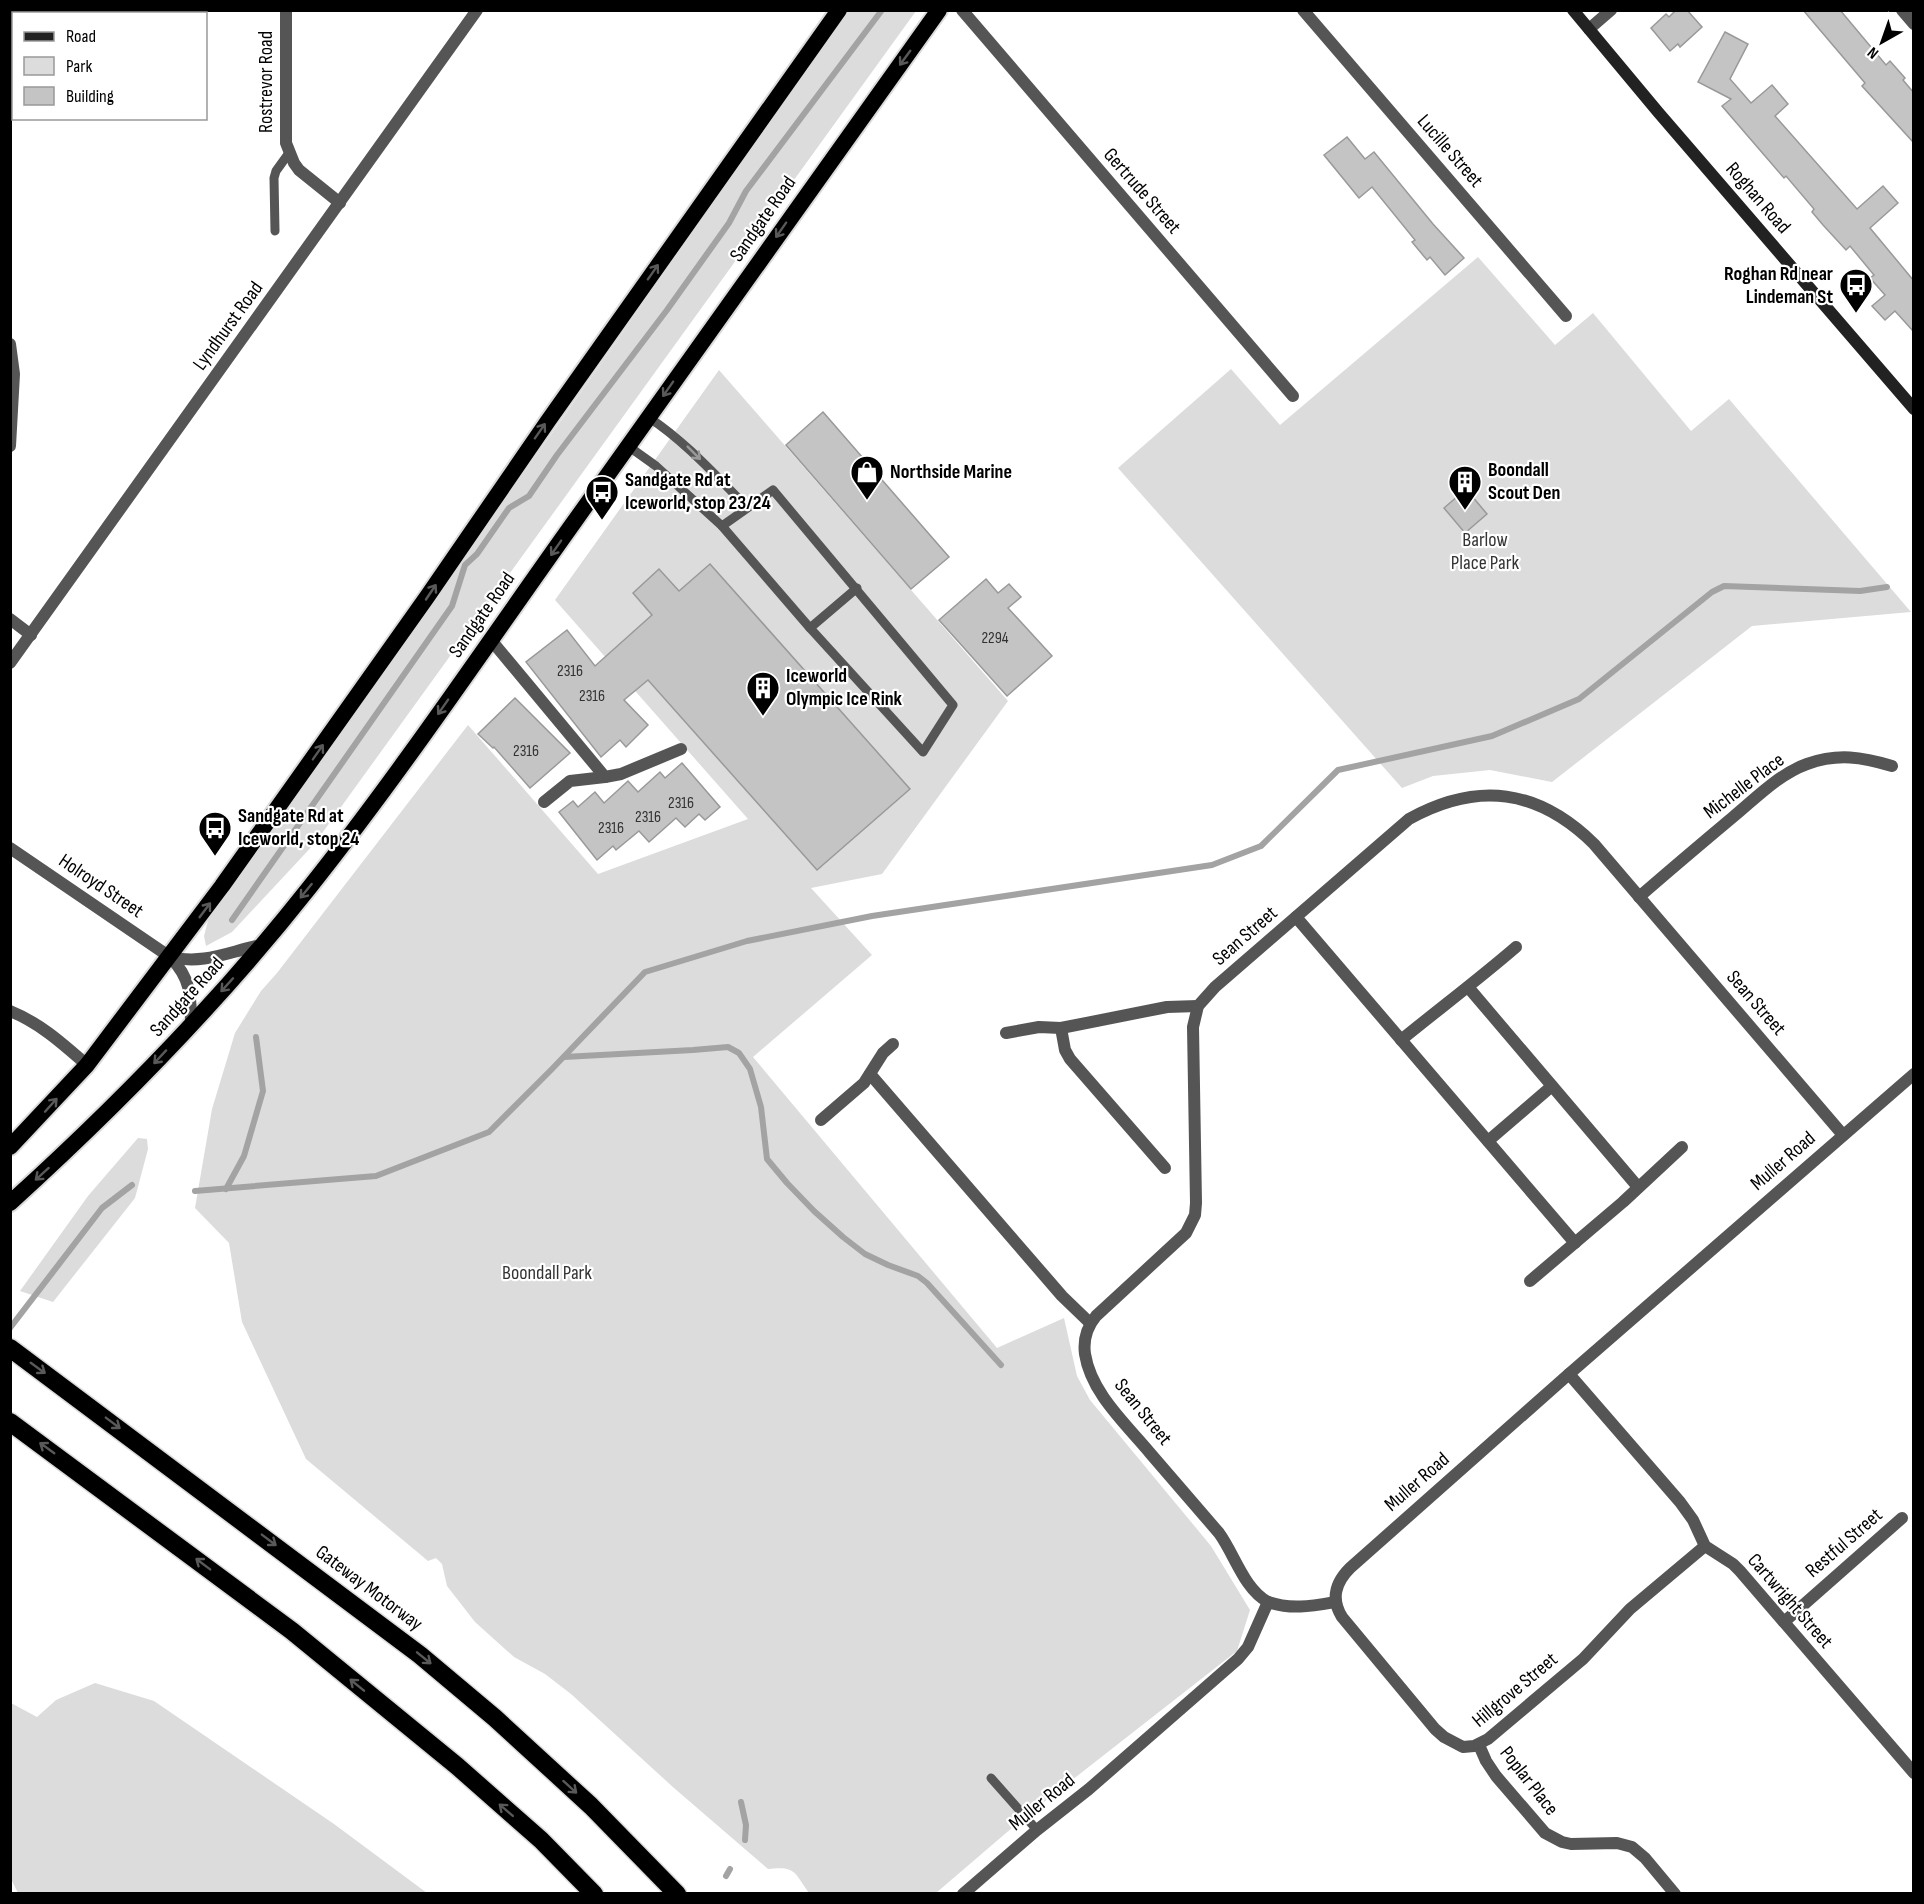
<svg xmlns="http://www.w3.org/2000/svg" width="1924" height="1904" viewBox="0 0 1924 1904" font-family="'Sofia Sans Condensed',sans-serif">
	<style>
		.green { fill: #dcdcdc }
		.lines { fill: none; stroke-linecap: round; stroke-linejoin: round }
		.stream { stroke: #a3a3a3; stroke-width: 6 }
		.building { fill: #c4c4c4; stroke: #999; stroke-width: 1.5 }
		.trunk-casing { stroke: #dbdbdb; stroke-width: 20 }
		.motorway-casing { stroke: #dbdbdb; stroke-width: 21 }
		.service { stroke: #555; stroke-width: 9 }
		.minor { stroke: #555; stroke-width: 12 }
		.secondary { stroke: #222; stroke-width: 12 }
		.trunk { stroke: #000; stroke-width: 16 }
		.motorway { stroke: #000; stroke-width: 18 }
		.oneway { stroke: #595959 }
		.oneway2 { stroke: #999 }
		.labels { text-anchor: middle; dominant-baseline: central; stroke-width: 4.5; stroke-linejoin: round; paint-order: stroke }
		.number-label { font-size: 16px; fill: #313131 }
		.street-label { font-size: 20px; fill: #000; stroke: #fff }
		.poi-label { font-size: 20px; font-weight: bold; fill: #000; stroke: #fff; text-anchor: start }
		.park-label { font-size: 20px; fill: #333; stroke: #fff }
	</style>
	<rect width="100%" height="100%" fill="#fff"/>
	<!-- green -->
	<g class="green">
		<polygon points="849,11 916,11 315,843 232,932 206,946 204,936 210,913 289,798 481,534"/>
		<polygon points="1478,257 1555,345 1593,313 1691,431 1729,399 1911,612 1752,626 1552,782 1490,770 1433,776 1402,788 1118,468 1231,369 1280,425"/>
		<path d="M719,370L1008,701L882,874L811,888L872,955L753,1057L997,1348L1064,1318L1077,1376L1090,1400L1211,1546L1250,1610L1237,1651L1026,1816L936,1893H809C794,1872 796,1866 768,1869L674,1788L571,1694L545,1674L514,1657L475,1622L447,1586L442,1564L436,1558L428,1561L306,1459L242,1322L229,1243L195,1208L212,1109L235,1033L261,991L277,973L468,725L598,874L748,819L555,600Z"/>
		<polygon points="138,1138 147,1139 148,1149 135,1198 53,1302 20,1291 88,1196"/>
		<polygon points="95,1683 154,1701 334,1824 427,1893 18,1893 10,1877 11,1703 37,1717 56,1700"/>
	</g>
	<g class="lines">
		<!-- stream -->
		<g class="stream">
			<polyline points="232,920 452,606 465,565 477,554 509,508 529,496 557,455 667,310 729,223 746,191 882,10"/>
			<polyline points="564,1057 693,1050 728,1047 739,1053 750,1069 761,1107 767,1159 787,1183 814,1211 843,1237 865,1254 888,1265 918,1276 927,1283 1001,1365"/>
			<polyline points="226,1189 244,1156 263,1091 256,1037"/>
			<polyline points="195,1191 376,1176 489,1132 551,1070 645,972 747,941 872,916 1212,865 1261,846 1338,770 1492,736 1579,699 1712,592 1724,586 1860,591 1887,587"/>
			<polyline points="10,1328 102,1208 132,1185"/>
			<polyline points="741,1802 746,1825 745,1840"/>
			<polyline points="726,1876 730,1869"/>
		</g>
	</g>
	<!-- building -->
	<g class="building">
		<polygon points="1676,10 1687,10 1702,27 1680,47 1678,44 1670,51 1651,28 1666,14 1669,17"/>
		<polygon points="1803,10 1840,10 1886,65 1890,61 1905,78 1903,80 1914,93 1914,143 1862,86 1865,83"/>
		<polygon points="1725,32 1748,44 1730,79 1751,103 1772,85 1788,104 1775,116 1857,209 1883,186 1898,203 1870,228 1914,281 1914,332 1895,311 1885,320 1872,306 1885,295 1870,278 1874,275 1850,246 1846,250 1823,225 1812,212 1814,209 1786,176 1784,178 1722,106 1731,99 1698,82"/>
		<polygon points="1347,137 1365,159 1374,152 1433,224 1464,258 1445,275 1430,257 1427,260 1412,242 1415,240 1372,187 1359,198 1324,155"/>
		<polygon points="823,412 949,557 911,589 786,445"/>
		<polygon points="1466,489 1487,514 1465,533 1444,508"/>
		<polygon points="710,564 910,789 817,870 648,680 624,700 648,725 626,747 620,740 601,757 526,662 567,630 595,666 652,615 633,593 659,569 679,591"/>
		<polygon points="986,579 998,593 1009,584 1021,597 1008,608 1052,656 1007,696 939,620"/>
		<polygon points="515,698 570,753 530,788 494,747 493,748 478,734"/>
		<polygon points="682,763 720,807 705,820 699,814 685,827 676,818 649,842 639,831 616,850 613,846 597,860 559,812 573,801 578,807 595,792 604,803 628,781 638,792 660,772 665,778"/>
	</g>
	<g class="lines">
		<!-- trunk casing -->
		<g class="trunk-casing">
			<g id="trunk">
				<polyline points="10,1147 87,1065 222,886 427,597 548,421 839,10"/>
				<path d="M10,1203C117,1106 219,1002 309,888C402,771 485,647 572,525C694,353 816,181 939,10"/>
			</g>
		</g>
		<!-- motorway casing -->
		<g class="motorway-casing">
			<g id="motorway">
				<polyline points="10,1348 420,1655 495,1718 591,1806 677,1894"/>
				<polyline points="10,1422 292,1631 457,1766 541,1840 594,1894"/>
			</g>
		</g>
		<!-- service -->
		<g class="service">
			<polyline points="275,231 274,178 276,171 289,153"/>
			<path d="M648,417C686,442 715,475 747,507"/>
			<polyline points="628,446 656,466 722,526"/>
			<polygon points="773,490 953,705 923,752 810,628 722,526"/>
			<polyline points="810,628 857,588"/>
			<polyline points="991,1778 1037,1830"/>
		</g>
		<!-- minor -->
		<g class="minor">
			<polyline points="286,10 286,143 294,163 299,170 340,203"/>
			<polyline points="962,10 1293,396"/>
			<polyline points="1303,10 1566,316"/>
			<polyline points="1902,10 1914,24"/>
			<polyline points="1589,29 1611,10"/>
			<polyline points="10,344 14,374 10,446"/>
			<polyline points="10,619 31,635"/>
			<polyline points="491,640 605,777 621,774 681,749"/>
			<polyline points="10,663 477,10"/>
			<polyline points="544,802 570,781 605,777"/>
			<path d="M10,848L170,957C191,978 191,996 191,1024"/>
			<path d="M1639,897C1670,870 1702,843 1733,817C1756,798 1779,774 1807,764C1838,753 1862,757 1892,766"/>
			<polyline points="1296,917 1575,1243"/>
			<path d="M171,957C204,965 230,951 262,945"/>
			<polyline points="1468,987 1638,1187"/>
			<path d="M10,1011C40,1023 63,1044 87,1065"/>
			<polyline points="1061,1028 1065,1050 1070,1059 1165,1168"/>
			<polyline points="1006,1033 1039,1027 1061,1028 1167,1007 1198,1006"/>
			<path d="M1401,1040C1439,1009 1479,979 1516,947"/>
			<polyline points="870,1074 1062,1296 1090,1323"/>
			<polyline points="821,1120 864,1083 883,1053 893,1044"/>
			<polyline points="1488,1141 1552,1086"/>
			<polyline points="1530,1281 1623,1202 1682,1147"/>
			<polyline points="1569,1374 1680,1502 1693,1520 1705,1546 1733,1564 1740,1571 1914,1773"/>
			<path d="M1705,1546L1630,1609L1583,1659L1488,1739L1474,1746L1463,1747L1444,1737L1435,1729L1342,1617C1331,1599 1335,1583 1350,1568L1569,1374L1914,1074"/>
			<path d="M1268,1602C1244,1589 1235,1555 1219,1533C1196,1506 1173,1480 1150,1453C1126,1424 1091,1393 1085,1354C1083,1339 1087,1327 1096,1316L1186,1233L1195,1215L1196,1203L1193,1027L1198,1006L1215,987L1409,819C1478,781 1538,789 1594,844L1843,1135"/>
			<polyline points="1784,1622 1902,1518"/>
			<polyline points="1479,1745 1486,1761 1496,1776 1545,1833 1562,1842 1571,1844 1617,1843 1632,1847 1645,1858 1675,1894"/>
			<path d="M963,1894L1037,1830L1089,1789L1238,1659L1248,1647L1268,1602C1291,1610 1312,1606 1335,1602"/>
		</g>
		<!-- secondary -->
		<polyline class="secondary" points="1573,10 1658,112 1914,409"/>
		<!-- trunk -->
		<use href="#trunk" class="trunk"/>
		<!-- motorway -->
		<use href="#motorway" class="motorway"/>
	</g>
	<!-- one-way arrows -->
	<defs><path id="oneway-shaft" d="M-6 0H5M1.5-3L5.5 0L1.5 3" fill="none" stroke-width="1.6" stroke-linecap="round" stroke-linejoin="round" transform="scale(1.5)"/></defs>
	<g class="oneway">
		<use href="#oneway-shaft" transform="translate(905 58) rotate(126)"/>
		<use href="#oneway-shaft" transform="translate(781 230) rotate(125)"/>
		<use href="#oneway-shaft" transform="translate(653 272) rotate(-55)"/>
		<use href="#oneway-shaft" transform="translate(668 389) rotate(125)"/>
		<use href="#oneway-shaft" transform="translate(540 431) rotate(-55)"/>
		<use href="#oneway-shaft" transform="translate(556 548) rotate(125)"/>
		<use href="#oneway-shaft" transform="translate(431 592) rotate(-56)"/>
		<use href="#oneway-shaft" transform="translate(443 707) rotate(125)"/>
		<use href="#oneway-shaft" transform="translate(318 752) rotate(-55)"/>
		<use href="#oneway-shaft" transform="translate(306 891) rotate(129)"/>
		<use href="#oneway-shaft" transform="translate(205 910) rotate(-53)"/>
		<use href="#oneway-shaft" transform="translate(227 985) rotate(132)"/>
		<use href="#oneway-shaft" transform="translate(160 1057) rotate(133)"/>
		<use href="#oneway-shaft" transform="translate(51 1105) rotate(-48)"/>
		<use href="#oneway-shaft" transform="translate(42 1174) rotate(138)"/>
		<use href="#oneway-shaft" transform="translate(38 1368) rotate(36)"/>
		<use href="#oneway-shaft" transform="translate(113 1423) rotate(37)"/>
		<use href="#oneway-shaft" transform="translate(47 1448) rotate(-144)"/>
		<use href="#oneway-shaft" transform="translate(269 1540) rotate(37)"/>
		<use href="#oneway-shaft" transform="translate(203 1564) rotate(-143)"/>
		<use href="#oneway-shaft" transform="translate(424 1658) rotate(39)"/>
		<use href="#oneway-shaft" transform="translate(357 1685) rotate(-141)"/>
		<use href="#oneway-shaft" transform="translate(570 1787) rotate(42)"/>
		<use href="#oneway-shaft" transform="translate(506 1810) rotate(-139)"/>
	</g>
	<use class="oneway2" href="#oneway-shaft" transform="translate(694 453) rotate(45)"/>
	<!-- icons -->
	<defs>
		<g id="bus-pin" transform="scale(1.725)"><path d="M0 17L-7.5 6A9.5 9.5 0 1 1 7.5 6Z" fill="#000" stroke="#fff"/><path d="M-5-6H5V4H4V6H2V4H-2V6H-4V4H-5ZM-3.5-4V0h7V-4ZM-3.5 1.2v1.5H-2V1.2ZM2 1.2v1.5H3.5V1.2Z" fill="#fff"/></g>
		<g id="shop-pin" transform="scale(1.725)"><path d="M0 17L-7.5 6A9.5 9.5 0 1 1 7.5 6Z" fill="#000" stroke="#fff"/><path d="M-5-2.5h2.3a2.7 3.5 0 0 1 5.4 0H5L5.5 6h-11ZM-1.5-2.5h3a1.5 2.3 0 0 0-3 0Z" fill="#fff"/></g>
		<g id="building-pin" transform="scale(1.725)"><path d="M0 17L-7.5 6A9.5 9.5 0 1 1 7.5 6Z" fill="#000" stroke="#fff"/><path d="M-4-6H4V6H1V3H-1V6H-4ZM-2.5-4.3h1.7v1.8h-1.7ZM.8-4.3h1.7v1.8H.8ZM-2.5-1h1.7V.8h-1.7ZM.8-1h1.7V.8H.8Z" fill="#fff"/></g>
	</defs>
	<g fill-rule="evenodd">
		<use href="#bus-pin" x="1856" y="285"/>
		<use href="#shop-pin" x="867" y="472"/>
		<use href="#building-pin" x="1465" y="482"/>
		<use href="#bus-pin" x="602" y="492"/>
		<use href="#building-pin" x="763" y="688"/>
		<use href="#bus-pin" x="215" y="828"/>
	</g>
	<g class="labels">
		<!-- number labels -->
		<g class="number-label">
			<text x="995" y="638">2294</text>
			<text x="570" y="671">2316</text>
			<text x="592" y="696">2316</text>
			<text x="526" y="751">2316</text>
			<text x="681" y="803">2316</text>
			<text x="648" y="817">2316</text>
			<text x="611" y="828">2316</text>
		</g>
		<!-- street labels -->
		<g class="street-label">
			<text transform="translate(266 82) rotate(-90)">Rostrevor Road</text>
			<text transform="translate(1450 151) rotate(49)">Lucille Street</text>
			<text transform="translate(1142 191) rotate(49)">Gertrude Street</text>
			<text transform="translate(1758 198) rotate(49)">Roghan Road</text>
			<text transform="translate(763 219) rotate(-55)">Sandgate Road</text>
			<text transform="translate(228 326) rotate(-54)">Lyndhurst Road</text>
			<text transform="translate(482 615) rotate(-55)">Sandgate Road</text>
			<text transform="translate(1744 786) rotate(-37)">Michelle Place</text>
			<text transform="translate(101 886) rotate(34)">Holroyd Street</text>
			<text transform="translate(1245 936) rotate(-41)">Sean Street</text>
			<text transform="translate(187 997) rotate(-48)">Sandgate Road</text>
			<text transform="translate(1756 1003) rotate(49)">Sean Street</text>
			<text transform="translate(1783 1161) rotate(-41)">Muller Road</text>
			<text transform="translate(1143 1412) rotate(51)">Sean Street</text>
			<text transform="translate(1417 1482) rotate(-41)">Muller Road</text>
			<text transform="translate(1844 1543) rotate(-41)">Restful Street</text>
			<text transform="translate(369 1588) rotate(37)">Gateway Motorway</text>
			<text transform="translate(1790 1601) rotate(49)">Cartwright Street</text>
			<text transform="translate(1515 1690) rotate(-40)">Hillgrove Street</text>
			<text transform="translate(1529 1781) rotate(52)">Poplar Place</text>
			<text transform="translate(1042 1802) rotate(-39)">Muller Road</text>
		</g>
		<!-- poi labels -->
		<g class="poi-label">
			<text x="1833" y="274" text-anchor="end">Roghan Rd near<tspan x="1833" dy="23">Lindeman St</tspan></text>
			<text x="1488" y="470">Boondall<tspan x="1488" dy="23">Scout Den</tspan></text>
			<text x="890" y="472">Northside Marine</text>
			<text x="625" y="480">Sandgate Rd at<tspan x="625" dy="23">Iceworld, stop 23/24</tspan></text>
			<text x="786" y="676">Iceworld<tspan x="786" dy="23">Olympic Ice Rink</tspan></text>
			<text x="238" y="816">Sandgate Rd at<tspan x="238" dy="23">Iceworld, stop 24</tspan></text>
		</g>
		<!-- park labels -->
		<g class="park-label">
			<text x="1485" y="540">Barlow<tspan x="1485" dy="23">Place Park</tspan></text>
			<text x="547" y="1273">Boondall Park</text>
		</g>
	</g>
	<!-- border -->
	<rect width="1924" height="1904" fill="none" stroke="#000000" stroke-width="24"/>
	<!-- legend -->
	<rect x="12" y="12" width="195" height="108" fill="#ffffff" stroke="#999999" stroke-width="1.5"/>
	<rect x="24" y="32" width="30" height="9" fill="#222222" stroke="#999999" stroke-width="1.5"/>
	<text x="66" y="42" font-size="18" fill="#000000">Road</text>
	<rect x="24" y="57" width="30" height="18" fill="#dcdcdc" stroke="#999999" stroke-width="1.5"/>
	<text x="66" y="72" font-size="18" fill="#000000">Park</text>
	<rect x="24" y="87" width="30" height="18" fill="#c4c4c4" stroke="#999999" stroke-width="1.5"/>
	<text x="66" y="102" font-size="18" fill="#000000">Building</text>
	<!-- north arrow -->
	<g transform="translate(1882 42) rotate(220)" stroke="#ffffff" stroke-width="4.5" paint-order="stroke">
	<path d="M0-4.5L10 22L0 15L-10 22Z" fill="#000000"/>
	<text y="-9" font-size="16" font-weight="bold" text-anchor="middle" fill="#000000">N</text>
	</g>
</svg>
